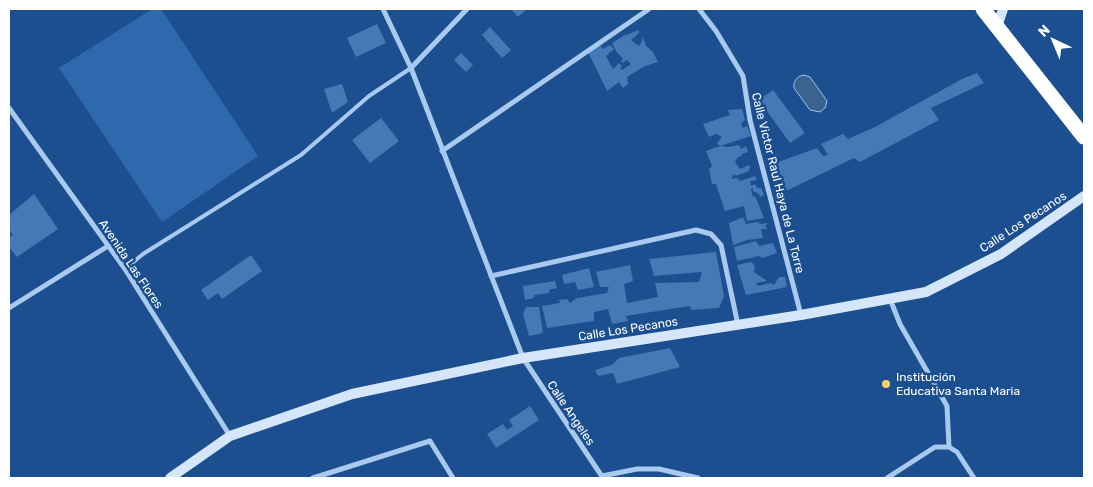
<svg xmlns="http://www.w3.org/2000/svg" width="1093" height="487" viewBox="0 0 1093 487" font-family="Rubik,sans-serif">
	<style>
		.green { fill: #2e69ad }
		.water { fill: #3c6290; stroke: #9cc4f0 }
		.building { fill: #4478b7 }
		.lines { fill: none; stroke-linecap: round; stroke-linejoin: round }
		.lane { stroke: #a9c9ee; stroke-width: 4 }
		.street { stroke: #a9c9ee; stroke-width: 5 }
		.secondary { stroke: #d6e6fa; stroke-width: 10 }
		.highway { stroke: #fff; stroke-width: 15 }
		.poi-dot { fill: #ffd166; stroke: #1b4f8f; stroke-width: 2 }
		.labels { text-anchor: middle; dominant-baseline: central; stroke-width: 5; stroke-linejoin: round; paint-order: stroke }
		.street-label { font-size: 12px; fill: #fff; stroke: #1b4f8f }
		.poi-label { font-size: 12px; fill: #fff; stroke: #1b4f8f; text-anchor: start }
	</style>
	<rect width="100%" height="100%" fill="#1b4f8f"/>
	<!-- green -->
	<polygon class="green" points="152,9 161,9 258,156 162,222 59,68"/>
	<!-- water -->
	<path class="water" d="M804,75L810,77L827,101L825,108L820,112L810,110L794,88C793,81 797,76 804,75Z"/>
	<!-- building -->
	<g class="building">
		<polygon points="511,9 527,9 518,17"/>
		<polygon points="377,24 386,43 356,57 347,38"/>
		<polygon points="490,27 511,50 502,58 482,35"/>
		<polygon points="639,30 639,33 631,40 639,46 642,41 642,37 646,44 645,45 653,52 658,62 645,66 627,77 628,84 623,88 619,82 607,91 588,52 600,45 603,49 610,45 614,49 606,56 613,69 619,63 622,66 620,68 622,70 631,64 627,60 623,63 621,61 623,59 616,51 612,43 623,36"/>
		<polygon points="461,53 473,65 466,72 454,60"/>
		<polygon points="977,73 984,83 931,108 939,120 860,162 854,158 782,193 773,164 817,148 823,156 828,155 821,144 843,134 848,139 875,127 962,79"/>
		<polygon points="342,84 348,102 332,113 324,89"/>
		<polygon points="773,90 805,133 790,143 759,100"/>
		<polygon points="742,109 745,120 741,123 743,128 747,126 751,136 720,146 728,147 739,145 741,149 746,146 748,152 742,154 742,156 738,157 735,162 740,169 749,165 750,167 749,171 736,176 734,174 731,179 737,178 740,181 755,176 757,180 750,181 751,186 755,184 757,188 761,188 764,195 760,197 759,194 753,191 753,188 751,189 752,195 756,198 764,218 747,221 744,206 725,211 716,184 712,184 709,169 712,166 706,151 720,146 717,143 722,137 716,134 709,137 703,124 730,115 728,110"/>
		<polygon points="381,118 399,141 370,163 352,140"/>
		<polygon points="34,194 58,229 17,257 9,247 9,238 13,235 9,230 9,215"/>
		<polygon points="743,217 746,224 758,222 760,224 768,223 765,226 767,229 761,229 763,238 747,240 733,245 729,223"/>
		<polygon points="756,241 759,246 773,243 777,253 762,258 759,256 737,261 734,247"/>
		<polygon points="716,252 724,296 719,308 691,310 690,306 626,316 628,321 612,324 608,309 594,312 594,321 547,328 542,306 560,303 559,300 567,299 570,303 577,298 607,293 609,287 600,287 596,272 630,265 633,281 624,284 627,303 658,297 655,283 699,282 702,272 654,276 649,259"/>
		<polygon points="251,255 262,271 222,299 218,293 208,300 201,290"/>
		<polygon points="751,262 755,266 754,272 767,281 756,283 758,286 771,283 774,285 779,277 785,277 787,287 746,295 737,265"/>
		<polygon points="589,268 594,287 578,290 575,282 564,284 562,275"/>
		<polygon points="555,281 557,288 549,290 549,293 534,295 534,298 525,300 523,286"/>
		<polygon points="526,307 539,307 543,333 529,336 523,314"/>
		<polygon points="670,348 680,367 617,384 613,373 598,376 595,370 612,365 619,358"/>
		<polygon points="530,406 539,420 496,448 487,434 503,424 507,430 513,426 509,420"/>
	</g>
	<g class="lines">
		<!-- lane -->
		<polyline class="lane" points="125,269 143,254 301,155 369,96 411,68"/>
		<!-- street -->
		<g class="street">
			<polyline points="383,9 411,68 523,358 603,478"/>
			<polyline points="699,9 716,31 743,76 750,120 801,315"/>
			<polyline points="411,68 467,9"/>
			<polyline points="9,108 125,269 230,436"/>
			<polyline points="442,151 649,9"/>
			<polyline points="491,276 696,230 711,234 721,245 738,325"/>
			<polyline points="890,299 900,324 947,406 949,447"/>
			<polyline points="9,308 108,246"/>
			<polyline points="602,476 637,469 659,469 698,478"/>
			<polyline points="313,478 430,441 453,478"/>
			<polyline points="887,478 935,447 949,447 957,452 974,478"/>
		</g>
		<!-- secondary -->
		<g class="secondary">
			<polyline points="997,27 1003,9"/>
			<polyline points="170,478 230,436 352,394 523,358 801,315 926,292 1001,254 1084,196"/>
		</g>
		<!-- highway -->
		<polyline class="highway" points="983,9 1084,137"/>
	</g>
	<!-- markers -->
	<circle class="poi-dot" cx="886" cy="384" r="5"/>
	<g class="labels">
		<!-- street labels -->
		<g class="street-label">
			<text transform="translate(778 183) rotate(76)">Calle Victor Raul Haya de La Torre</text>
			<text transform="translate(1023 222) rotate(-33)">Calle Los Pecanos</text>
			<text transform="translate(131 264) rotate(56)">Avenida Las Flores</text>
			<text transform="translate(628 329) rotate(-9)">Calle Los Pecanos</text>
			<text transform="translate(571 413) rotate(56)">Calle Angeles</text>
		</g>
		<!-- poi labels -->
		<g class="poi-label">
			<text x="896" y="377">Institución<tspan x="896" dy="14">Educativa Santa Maria</tspan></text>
		</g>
	</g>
	<!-- border -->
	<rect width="1093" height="487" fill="none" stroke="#ffffff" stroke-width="20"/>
	<!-- north arrow -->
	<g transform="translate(1053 40) rotate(316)" stroke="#1b4f8f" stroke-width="4" paint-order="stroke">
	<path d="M0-4L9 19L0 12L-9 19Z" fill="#ffffff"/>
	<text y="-8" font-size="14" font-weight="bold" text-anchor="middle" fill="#ffffff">N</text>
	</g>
</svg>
